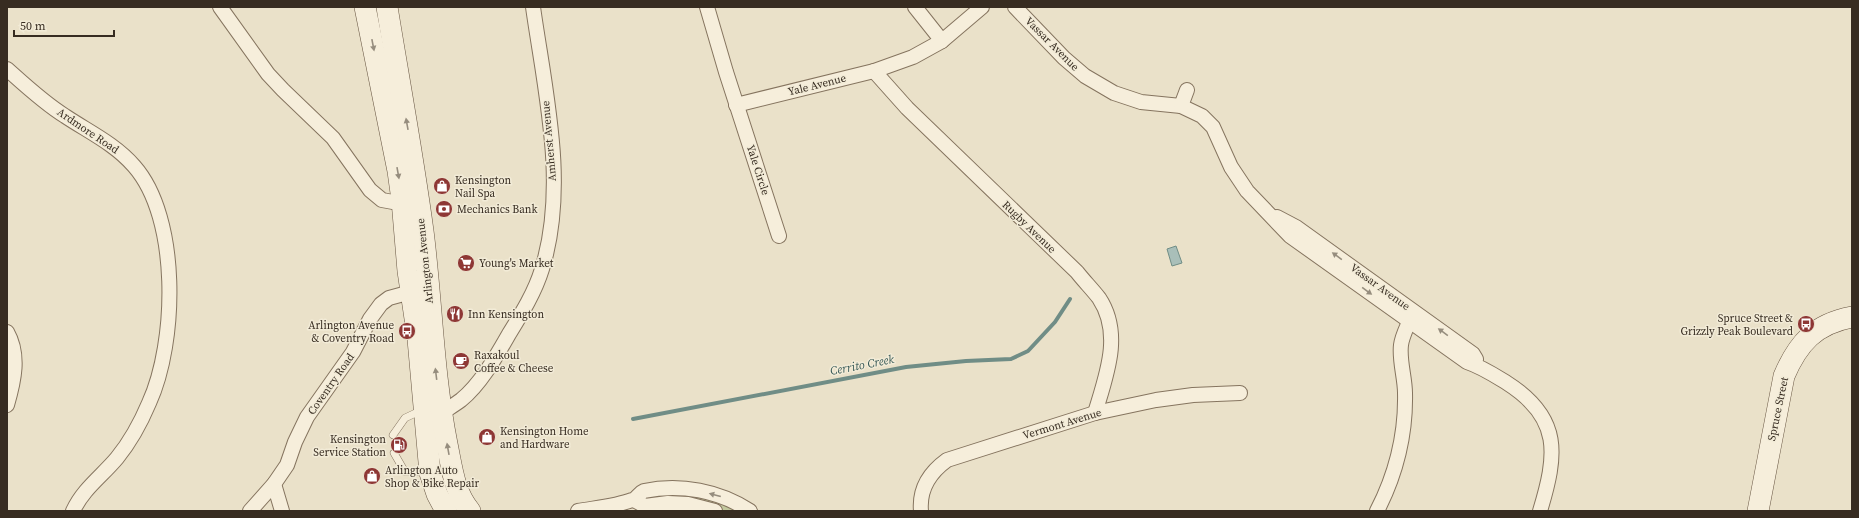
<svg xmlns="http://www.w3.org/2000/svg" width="1859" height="518" viewBox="0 0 1859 518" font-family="'Source Serif 4',serif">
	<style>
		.green { fill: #c2c89d }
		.water { fill: #a9bfb9; stroke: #708d86 }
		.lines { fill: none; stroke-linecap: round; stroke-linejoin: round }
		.stream { stroke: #708d86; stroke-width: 4 }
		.lane-casing { stroke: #85745f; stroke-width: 8 }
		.street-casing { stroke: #85745f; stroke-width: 16 }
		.secondary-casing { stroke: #675542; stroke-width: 22 }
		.lane { stroke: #f6eedb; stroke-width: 7 }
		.street { stroke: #f6eedb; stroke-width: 14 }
		.secondary { stroke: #f6eedb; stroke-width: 21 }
		.oneway { fill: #968d7e }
		.labels { text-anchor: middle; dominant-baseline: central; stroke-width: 3; stroke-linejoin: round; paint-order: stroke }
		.street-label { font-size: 11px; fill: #372c21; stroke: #f2ebd7 }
		.poi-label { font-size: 11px; fill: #372c21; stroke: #f2ebd7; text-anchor: start }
		.water-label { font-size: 12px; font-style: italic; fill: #325553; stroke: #f2ebd7 }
	</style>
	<rect width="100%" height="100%" fill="#eae1c9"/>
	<!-- green -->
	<polygon class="green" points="665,493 701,495 739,511 724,511 718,508 647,501 642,497"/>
	<!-- water -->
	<polygon class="water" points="1176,246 1182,263 1172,266 1167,249"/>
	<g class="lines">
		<!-- stream -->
		<polyline class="stream" points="633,419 906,367 966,361 1011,359 1028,351 1055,322 1070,299"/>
		<!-- lane casing -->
		<g class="lane-casing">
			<g id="lane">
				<polyline points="393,435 405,418 422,410"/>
				<polyline points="394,453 405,472 428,472"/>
			</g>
		</g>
		<!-- street casing -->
		<g class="street-casing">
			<g id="street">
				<polyline points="220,7 268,74 283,90 333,138 370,190 382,200 393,202 402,200"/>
				<polyline points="707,7 726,72 779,236"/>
				<polyline points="915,7 942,41"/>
				<path d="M1015,7L1064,58L1085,76L1114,93L1141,102L1181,106L1202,116L1213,127L1231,167L1247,191L1290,236L1467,362C1482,367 1494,375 1507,383C1562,418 1557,455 1540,511"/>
				<path d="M7,69C26,86 44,103 65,116C89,132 115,144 134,166C180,218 177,342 149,403C141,422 130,442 117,458C102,476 83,489 73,511"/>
				<path d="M874,71L907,108L1077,272C1084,281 1092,289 1099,298C1123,334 1106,376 1095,413"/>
				<polyline points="736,105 874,71 913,57 942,41 982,7"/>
				<polyline points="1181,106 1187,90"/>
				<polyline points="1277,217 1296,227 1473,354 1476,359"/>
				<path d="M7,332C20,355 14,381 7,405"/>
				<path d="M436,417C444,411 453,406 461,400C481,384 497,355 509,334C522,313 535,292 542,269C568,185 545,92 533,7"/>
				<polyline points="274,484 282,511"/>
				<polyline points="634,500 645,506 668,503 688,504 715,511"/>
				<polyline points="250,511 274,484 287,465 295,442 307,417 353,352 370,319 381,304 389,298 411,292"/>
				<path d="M578,511C595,508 617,506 632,500C637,499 639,493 644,491C680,483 720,491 750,511"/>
				<path d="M921,511C919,489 929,473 947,460L1095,413L1156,400L1193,395L1240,393"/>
				<path d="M1377,511C1396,474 1406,435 1405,393C1405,378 1399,360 1401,345C1402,337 1406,329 1409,322"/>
			</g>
		</g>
		<!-- secondary casing -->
		<g class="secondary-casing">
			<g id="secondary">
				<polyline points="365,7 398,171 402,200 408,271 418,339 430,473 437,494 446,511"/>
				<path d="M387,7C399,81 413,156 423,231C432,302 433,373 447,444C452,468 454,492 470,511"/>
				<path d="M1758,511L1784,376C1798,343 1815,324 1852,317"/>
			</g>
		</g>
		<!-- lane -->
		<use href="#lane" class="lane"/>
		<!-- street -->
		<use href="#street" class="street"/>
		<!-- secondary -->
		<use href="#secondary" class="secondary"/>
	</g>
	<!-- one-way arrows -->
	<defs><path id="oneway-solid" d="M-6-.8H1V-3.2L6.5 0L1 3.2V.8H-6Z"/></defs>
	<g class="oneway">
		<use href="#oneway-solid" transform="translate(373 45) rotate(79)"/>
		<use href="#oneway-solid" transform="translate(407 124) rotate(-100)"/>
		<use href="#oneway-solid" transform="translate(398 173) rotate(80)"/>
		<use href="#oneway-solid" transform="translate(1337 256) rotate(-144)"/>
		<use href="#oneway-solid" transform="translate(1367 291) rotate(36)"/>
		<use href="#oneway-solid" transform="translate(1443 332) rotate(-144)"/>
		<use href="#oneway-solid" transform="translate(436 374) rotate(-97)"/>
		<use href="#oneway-solid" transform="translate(448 449) rotate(-100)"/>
		<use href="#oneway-solid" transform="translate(715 495) rotate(-165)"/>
	</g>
	<!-- icons -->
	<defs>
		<g id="shop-disc" transform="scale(0.9)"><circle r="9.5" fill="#8e3735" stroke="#f2ebd7"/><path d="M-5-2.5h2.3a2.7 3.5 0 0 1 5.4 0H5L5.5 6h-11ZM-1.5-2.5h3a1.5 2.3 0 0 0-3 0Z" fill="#fff"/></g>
		<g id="bank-disc" transform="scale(0.9)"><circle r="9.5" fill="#8e3735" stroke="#f2ebd7"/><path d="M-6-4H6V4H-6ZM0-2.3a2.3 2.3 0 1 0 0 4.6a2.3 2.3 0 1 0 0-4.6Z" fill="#fff"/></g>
		<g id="supermarket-disc" transform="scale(0.9)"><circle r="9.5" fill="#8e3735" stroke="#f2ebd7"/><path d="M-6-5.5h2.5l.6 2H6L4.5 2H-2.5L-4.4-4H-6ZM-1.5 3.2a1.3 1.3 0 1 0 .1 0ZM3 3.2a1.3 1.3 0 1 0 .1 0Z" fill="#fff"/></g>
		<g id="restaurant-disc" transform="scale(0.9)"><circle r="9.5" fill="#8e3735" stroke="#f2ebd7"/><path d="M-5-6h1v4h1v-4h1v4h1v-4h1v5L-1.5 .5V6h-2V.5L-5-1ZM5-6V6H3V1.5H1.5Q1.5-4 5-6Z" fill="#fff"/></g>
		<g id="bus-disc" transform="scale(0.9)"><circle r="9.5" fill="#8e3735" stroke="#f2ebd7"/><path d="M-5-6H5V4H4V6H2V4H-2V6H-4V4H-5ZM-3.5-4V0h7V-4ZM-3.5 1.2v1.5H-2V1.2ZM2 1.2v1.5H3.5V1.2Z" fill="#fff"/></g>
		<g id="cafe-disc" transform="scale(0.9)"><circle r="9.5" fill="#8e3735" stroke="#f2ebd7"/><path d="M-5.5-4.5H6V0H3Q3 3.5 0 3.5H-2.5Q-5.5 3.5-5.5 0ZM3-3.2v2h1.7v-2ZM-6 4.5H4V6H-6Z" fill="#fff"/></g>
		<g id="fuel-disc" transform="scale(0.9)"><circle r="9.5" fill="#8e3735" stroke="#f2ebd7"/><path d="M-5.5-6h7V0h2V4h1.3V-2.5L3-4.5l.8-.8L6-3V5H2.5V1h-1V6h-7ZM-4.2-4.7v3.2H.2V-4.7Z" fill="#fff"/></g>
	</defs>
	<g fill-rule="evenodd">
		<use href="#shop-disc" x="442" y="186"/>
		<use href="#bank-disc" x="444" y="209"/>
		<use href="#supermarket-disc" x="466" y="263"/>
		<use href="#restaurant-disc" x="455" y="314"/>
		<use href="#bus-disc" x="1806" y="324"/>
		<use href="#bus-disc" x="407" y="331"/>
		<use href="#cafe-disc" x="461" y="361"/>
		<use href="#shop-disc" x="487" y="437"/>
		<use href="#fuel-disc" x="399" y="445"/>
		<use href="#shop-disc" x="372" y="476"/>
	</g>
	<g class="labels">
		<!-- street labels -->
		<g class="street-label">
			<text transform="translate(1052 44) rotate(45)">Vassar Avenue</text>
			<text transform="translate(817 85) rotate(-14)">Yale Avenue</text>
			<text transform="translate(88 131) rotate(34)">Ardmore Road</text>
			<text transform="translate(549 141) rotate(-95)">Amherst Avenue</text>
			<text transform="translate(758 170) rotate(72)">Yale Circle</text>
			<text transform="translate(1029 227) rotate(44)">Rugby Avenue</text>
			<text transform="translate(425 261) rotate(-96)">Arlington Avenue</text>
			<text transform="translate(1380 287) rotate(36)">Vassar Avenue</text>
			<text transform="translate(331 384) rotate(-55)">Coventry Road</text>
			<text transform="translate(1778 409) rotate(-78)">Spruce Street</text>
			<text transform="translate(1062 424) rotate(-17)">Vermont Avenue</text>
		</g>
		<!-- poi labels -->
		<g class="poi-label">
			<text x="455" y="180">Kensington<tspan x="455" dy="13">Nail Spa</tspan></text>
			<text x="457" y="209">Mechanics Bank</text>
			<text x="479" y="263">Young's Market</text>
			<text x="468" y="314">Inn Kensington</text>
			<text x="1793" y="318" text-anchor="end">Spruce Street &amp;<tspan x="1793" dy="13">Grizzly Peak Boulevard</tspan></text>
			<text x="394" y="325" text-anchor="end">Arlington Avenue<tspan x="394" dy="13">&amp; Coventry Road</tspan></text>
			<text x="474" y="355">Raxakoul<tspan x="474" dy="13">Coffee &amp; Cheese</tspan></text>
			<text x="500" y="431">Kensington Home<tspan x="500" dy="13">and Hardware</tspan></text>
			<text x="386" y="439" text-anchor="end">Kensington<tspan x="386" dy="13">Service Station</tspan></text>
			<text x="385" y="470">Arlington Auto<tspan x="385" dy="13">Shop &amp; Bike Repair</tspan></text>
		</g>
		<!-- water labels -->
		<g class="water-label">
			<text transform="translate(862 365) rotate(-11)">Cerrito Creek</text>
		</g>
	</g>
	<!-- border -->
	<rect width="1859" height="518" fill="none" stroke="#372c21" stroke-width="16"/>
	<!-- scale -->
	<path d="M14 30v6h100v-6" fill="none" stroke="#372c21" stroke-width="2"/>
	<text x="20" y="30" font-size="12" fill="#372c21" stroke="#f2ebd7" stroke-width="3" paint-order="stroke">50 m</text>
</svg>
